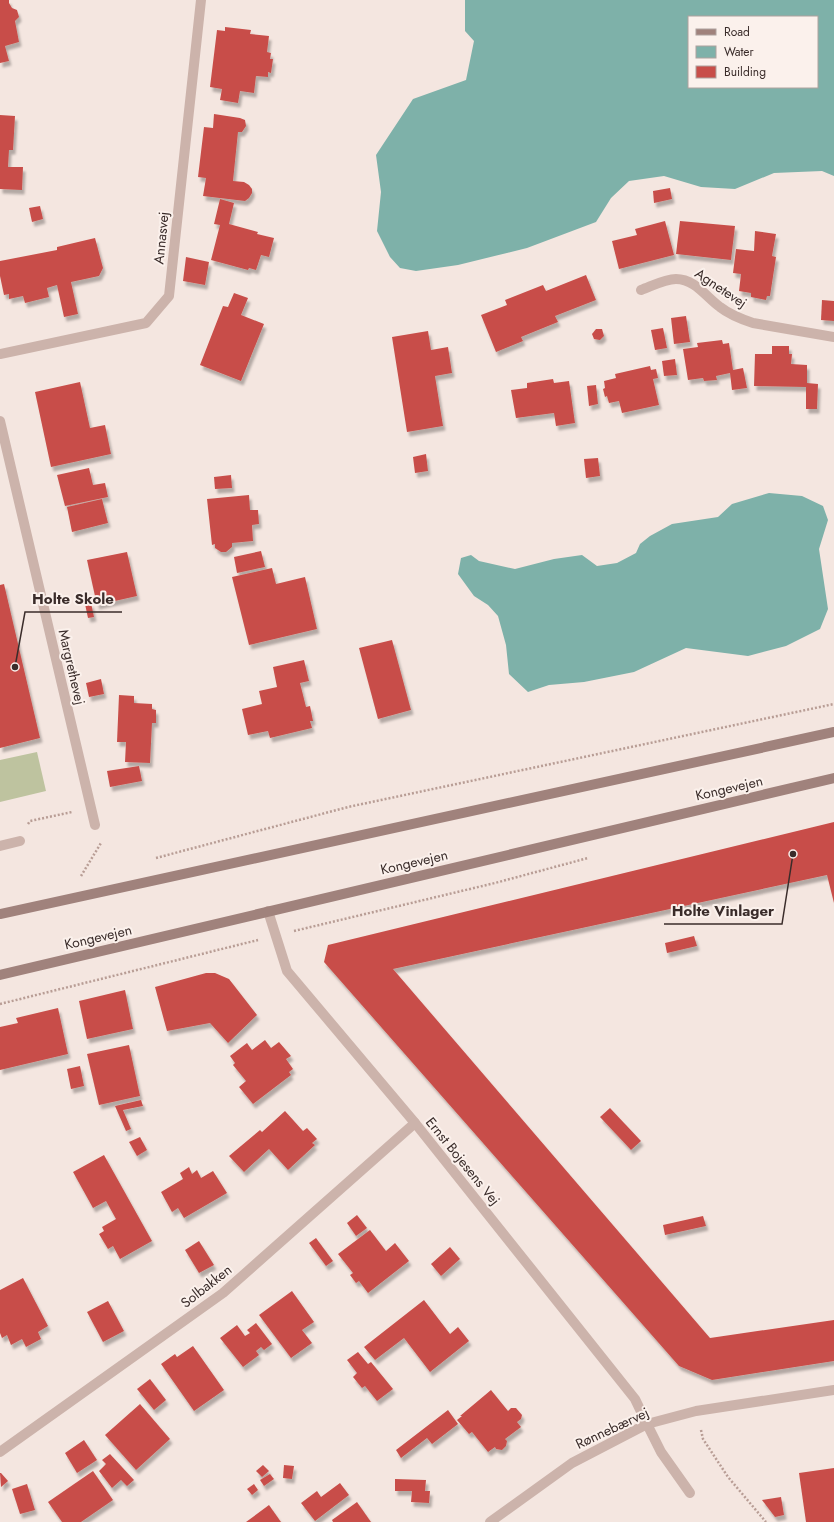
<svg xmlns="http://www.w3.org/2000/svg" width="834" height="1522" viewBox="0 0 834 1522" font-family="Jost,sans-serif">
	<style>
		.green { fill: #bec39f }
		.water { fill: #7eb1a9; fill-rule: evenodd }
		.building { fill: #c84e49; filter: url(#shadow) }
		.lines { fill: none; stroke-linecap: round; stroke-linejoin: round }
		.path { stroke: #b89d95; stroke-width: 2.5; stroke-dasharray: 2 2; stroke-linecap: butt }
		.lane { stroke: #ccb3ab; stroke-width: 10 }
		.street { stroke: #ccb3ab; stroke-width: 10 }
		.secondary { stroke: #a0827c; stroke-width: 10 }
		.labels { text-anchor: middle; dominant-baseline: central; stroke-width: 4; stroke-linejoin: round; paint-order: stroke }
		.street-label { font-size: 14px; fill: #3a2c2a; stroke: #fbf1ec }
		.leader { fill: none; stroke: #3a2c2a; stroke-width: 1.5 }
		.callout-dot { fill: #3a2c2a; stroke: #fbf1ec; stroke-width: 1.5 }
		.callout-label { font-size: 15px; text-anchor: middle; font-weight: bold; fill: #3a2c2a; stroke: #fbf1ec; stroke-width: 4; stroke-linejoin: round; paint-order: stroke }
	</style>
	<defs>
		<filter id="shadow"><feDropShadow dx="2.5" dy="4.5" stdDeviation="1" flood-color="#0004"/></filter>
	</defs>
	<rect width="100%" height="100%" fill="#f4e6e0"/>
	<!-- green -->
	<polygon class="green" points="37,752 46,791 0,802 0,760"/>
	<!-- water -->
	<g class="water">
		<path d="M465,0H834V176L822,171L774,173L735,189L701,187L664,176L629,181L611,198L596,222L527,248L458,265L416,271L400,268L390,257L377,231L381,192L376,155L413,99L466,80L474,41L465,31ZM689,17H817V87H689Z"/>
		<polygon points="769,493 802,496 823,506 828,520 819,549 828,609 820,629 786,646 748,656 686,648 634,672 584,682 549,685 528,692 509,674 506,645 498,616 488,605 474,596 458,574 461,558 471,555 479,561 515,569 554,559 582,555 597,566 617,563 636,553 640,544 650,536 672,524 718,517 732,504"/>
	</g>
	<!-- building -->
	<g class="building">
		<polygon points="0,0 9,0 9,3 12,8 17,10 19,17 15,21 19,42 5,46 9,61 0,63"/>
		<polygon points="225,27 251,30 250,34 269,36 267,52 271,53 270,59 273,59 271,73 268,72 268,77 256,76 254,93 240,91 238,103 220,100 222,89 210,87 217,30 225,31"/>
		<polygon points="214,114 240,118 245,120 246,126 242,132 238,132 233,181 244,182 249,185 252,189 252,193 249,198 245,201 203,196 206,178 198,177 204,127 213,128"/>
		<polygon points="0,115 15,116 13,150 9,150 8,167 23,167 22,190 0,189"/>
		<polygon points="670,188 672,199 654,203 653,191"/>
		<polygon points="220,199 234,203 229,224 258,232 257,234 274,238 269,257 261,255 256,270 249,268 248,270 211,260 220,225 214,224"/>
		<polygon points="40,206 43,219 32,222 29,208"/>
		<polygon points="665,221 674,255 619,269 612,241 637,235 635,229"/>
		<polygon points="680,221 735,226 731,260 676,254"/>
		<polygon points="755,231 776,234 772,256 776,257 770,296 767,296 766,300 751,297 751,293 739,291 741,274 733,273 736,249 754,251"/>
		<polygon points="95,238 103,268 99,276 71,282 78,314 64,317 57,285 47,288 49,297 25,303 23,296 9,299 9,294 4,295 0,276 0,261 57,250 57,247"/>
		<polygon points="186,257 209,262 205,285 183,281"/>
		<polygon points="586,275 596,300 555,316 558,322 521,337 523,341 496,352 481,315 507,305 505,300 543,285 546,291"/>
		<polygon points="234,293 248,298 241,315 264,324 241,381 200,365 223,306 228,307"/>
		<polygon points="822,300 834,301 834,321 821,320"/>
		<polygon points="686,316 690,342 674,344 671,318"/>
		<polygon points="663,328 667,348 655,350 651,330"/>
		<polygon points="596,329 602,329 604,336 600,340 594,339 592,334"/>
		<polygon points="428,331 431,350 448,347 452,373 435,376 443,426 407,432 392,337"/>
		<polygon points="722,340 723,344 729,343 733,370 743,368 747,388 732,390 730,373 716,376 717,380 704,381 703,378 688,380 683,349 698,347 697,343"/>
		<polygon points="772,346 789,346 789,354 792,354 791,364 807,365 807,383 818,384 817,409 806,409 806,387 754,386 755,354 772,354"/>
		<polygon points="675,359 677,375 664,376 662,361"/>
		<polygon points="650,366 651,370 656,369 658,378 653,379 659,405 622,413 619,401 609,403 607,396 605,397 603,389 605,388 604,381 616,378 615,374"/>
		<polygon points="553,379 554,383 569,381 575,423 556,426 554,413 516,418 511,390 527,388 527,383"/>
		<polygon points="80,382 90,428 105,425 111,454 51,467 35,392"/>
		<polygon points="596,385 598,404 589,406 587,386"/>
		<polygon points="426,454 428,471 415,473 413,457"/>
		<polygon points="598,458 600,476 586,478 584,459"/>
		<polygon points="89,468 93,485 105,483 108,497 65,506 57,475"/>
		<polygon points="231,475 232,488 215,489 214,477"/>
		<polygon points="249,495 250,510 258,510 259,524 252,525 253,541 232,543 232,547 226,552 221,552 215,548 215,544 212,545 207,499"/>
		<polygon points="102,499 108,523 72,532 67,507"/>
		<polygon points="261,551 265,567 237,573 234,557"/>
		<polygon points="127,552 137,596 97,605 87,560"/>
		<polygon points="272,568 276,584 305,577 317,629 249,645 232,577"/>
		<polygon points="4,584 40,738 0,748 0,585"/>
		<polygon points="91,603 94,617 88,618 85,604"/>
		<polygon points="392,640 411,710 378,719 359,648"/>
		<polygon points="304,660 309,681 300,683 306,707 310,706 313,721 310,721 312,728 270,738 268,731 248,735 242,709 262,704 259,691 277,687 273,667"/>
		<polygon points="101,679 104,694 89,697 86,683"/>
		<polygon points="119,695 134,696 134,703 152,704 152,709 156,710 156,723 152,723 150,763 125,762 126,742 117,742"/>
		<polygon points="139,766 142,781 110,787 107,771"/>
		<polygon points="834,822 834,903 827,875 393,969 710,1338 834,1320 834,1361 712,1380 679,1366 324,962 328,945"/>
		<polygon points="694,936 697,946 667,953 665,943"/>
		<polygon points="206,973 215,973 229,979 257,1015 228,1043 210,1023 167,1031 155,987"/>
		<polygon points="125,990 133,1029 87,1039 79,1001"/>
		<polygon points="58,1008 68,1054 0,1070 0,1027 18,1023 16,1018"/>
		<polygon points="265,1040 271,1048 279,1042 291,1056 286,1059 293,1069 289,1072 291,1075 253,1104 239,1087 246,1081 233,1065 235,1063 230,1056 247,1043 252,1050"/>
		<polygon points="129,1045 140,1096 99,1105 87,1054"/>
		<polygon points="80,1066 84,1086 71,1089 67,1069"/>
		<polygon points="141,1100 143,1106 123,1110 131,1129 126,1131 115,1106"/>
		<polygon points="610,1108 641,1141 631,1150 600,1117"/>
		<polygon points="285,1111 303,1131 307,1128 317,1139 312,1143 315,1145 288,1170 269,1149 244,1172 229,1156 260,1130 262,1132"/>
		<polygon points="140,1137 147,1150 137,1156 129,1142"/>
		<polygon points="104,1155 152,1241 120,1259 113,1246 108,1249 99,1234 104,1231 102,1227 116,1219 106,1201 93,1208 73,1172"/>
		<polygon points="189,1167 192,1174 197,1170 201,1178 213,1171 227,1193 184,1218 178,1208 172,1212 161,1192 183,1179 180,1173"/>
		<polygon points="357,1215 367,1228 356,1236 347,1223"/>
		<polygon points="703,1216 706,1226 665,1235 663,1225"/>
		<polygon points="370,1230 386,1251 395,1243 409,1261 368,1293 359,1281 356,1283 350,1275 353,1273 338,1254"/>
		<polygon points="316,1238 333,1261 326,1266 309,1243"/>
		<polygon points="199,1241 214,1265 199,1273 185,1250"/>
		<polygon points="450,1247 460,1259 441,1276 431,1264"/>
		<polygon points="23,1278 48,1326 38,1332 41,1339 26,1347 22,1339 11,1345 7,1335 2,1338 0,1333 0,1290"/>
		<polygon points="292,1291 314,1322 302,1330 312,1343 291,1358 259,1315"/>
		<polygon points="424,1300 450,1334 458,1327 469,1341 430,1372 404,1338 375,1360 364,1347"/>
		<polygon points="108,1301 124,1331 103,1342 87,1312"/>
		<polygon points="256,1323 272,1344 264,1350 261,1347 256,1351 259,1355 243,1367 220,1338 237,1325 245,1336 250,1333 247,1330"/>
		<polygon points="193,1346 224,1390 194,1411 161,1364 175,1354 177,1357"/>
		<polygon points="358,1352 368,1364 371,1362 393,1389 377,1401 365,1386 362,1388 353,1377 357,1373 347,1360"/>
		<polygon points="150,1379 166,1400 154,1410 137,1389"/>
		<polygon points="491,1390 508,1411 511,1408 516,1408 522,1415 521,1419 517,1422 521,1427 505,1439 507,1441 506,1446 502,1450 496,1449 495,1447 488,1452 472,1432 469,1434 457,1420 462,1416 460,1416"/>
		<polygon points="140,1404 170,1439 136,1470 105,1435"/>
		<polygon points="448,1410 458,1424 432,1444 427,1438 401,1458 396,1450"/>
		<polygon points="84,1440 97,1460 77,1473 65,1453"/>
		<polygon points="110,1454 134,1480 127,1486 121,1480 112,1488 99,1471 106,1464 102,1460"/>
		<polygon points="263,1465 269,1471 262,1477 256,1471"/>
		<polygon points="284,1465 294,1466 292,1479 283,1478"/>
		<polygon points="834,1468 834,1522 806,1522 799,1473"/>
		<polygon points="93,1471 113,1500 81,1522 62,1522 48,1502"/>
		<polygon points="0,1473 1,1473 8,1481 1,1487"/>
		<polygon points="270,1474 274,1479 264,1486 260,1480"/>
		<polygon points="395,1479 426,1480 425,1491 430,1491 429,1503 411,1502 412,1491 395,1491"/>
		<polygon points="340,1483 349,1495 315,1521 301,1503 317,1491 321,1497"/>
		<polygon points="27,1484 35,1510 20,1514 12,1489"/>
		<polygon points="254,1484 258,1490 252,1495 247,1489"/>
		<polygon points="781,1497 784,1515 775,1517 762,1500"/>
		<polygon points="357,1502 371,1522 333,1522 332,1520"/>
		<polygon points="269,1505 281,1522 246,1522"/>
	</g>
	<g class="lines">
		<!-- path -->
		<g class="path">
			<polyline points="28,824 30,821 72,812"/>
			<polyline points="156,858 348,807 834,704"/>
			<polyline points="81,876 101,843"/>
			<polyline points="294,931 495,883 588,858"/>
			<polyline points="0,1004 258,940"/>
			<polyline points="701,1430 703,1439 728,1477 766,1522"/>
		</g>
		<!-- lane -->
		<g class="lane">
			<polyline points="0,846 20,841"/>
			<polyline points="647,1424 661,1452 690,1493"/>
		</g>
		<!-- street -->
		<g class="street">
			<path d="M641,290C652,286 665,279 676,279C695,279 706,297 720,307C730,315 741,319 753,323L834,337"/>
			<polyline points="0,354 146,323 169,296 201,0"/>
			<polyline points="0,421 95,825"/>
			<polyline points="268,911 287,971 415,1123 635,1399 647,1424"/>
			<polyline points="0,1452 223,1293 415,1123"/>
			<polyline points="490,1522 572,1463 647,1424 696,1411 834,1390"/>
		</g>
		<!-- secondary -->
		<g class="secondary">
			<polyline points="0,914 834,732"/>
			<polyline points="0,975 834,778"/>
		</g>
	</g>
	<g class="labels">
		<!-- street labels -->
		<g class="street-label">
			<text transform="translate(161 238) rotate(-84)">Annasvej</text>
			<text transform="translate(721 288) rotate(34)">Agnetevej</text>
			<text transform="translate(72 667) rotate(77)">Margrethevej</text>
			<text transform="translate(729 788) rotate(-13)">Kongevejen</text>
			<text transform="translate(414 862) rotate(-13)">Kongevejen</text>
			<text transform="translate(98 937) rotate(-13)">Kongevejen</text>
			<text transform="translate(463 1161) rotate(51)">Ernst Bojesens Vej</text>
			<text transform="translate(206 1286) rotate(-38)">Solbakken</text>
			<text transform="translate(612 1428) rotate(-25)">Rønnebærvej</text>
		</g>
	</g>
	<!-- callouts -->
	<path class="leader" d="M15 667L25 612H122M793 854L782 924H664"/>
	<g class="callout-dot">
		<circle cx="15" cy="667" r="4"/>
		<circle cx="793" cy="854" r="4"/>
	</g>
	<g class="callout-label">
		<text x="73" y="604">Holte Skole</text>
		<text x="723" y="916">Holte Vinlager</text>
	</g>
	<!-- legend -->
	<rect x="688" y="16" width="130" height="72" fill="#fbf1ec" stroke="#aea29e"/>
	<rect x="696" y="29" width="20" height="6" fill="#a0827c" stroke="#aea29e"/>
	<text x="724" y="36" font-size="12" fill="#3a2c2a">Road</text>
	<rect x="696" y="46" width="20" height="12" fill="#7eb1a9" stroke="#aea29e"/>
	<text x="724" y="56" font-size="12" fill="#3a2c2a">Water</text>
	<rect x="696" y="66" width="20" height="12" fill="#c84e49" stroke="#aea29e"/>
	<text x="724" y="76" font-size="12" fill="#3a2c2a">Building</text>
</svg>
